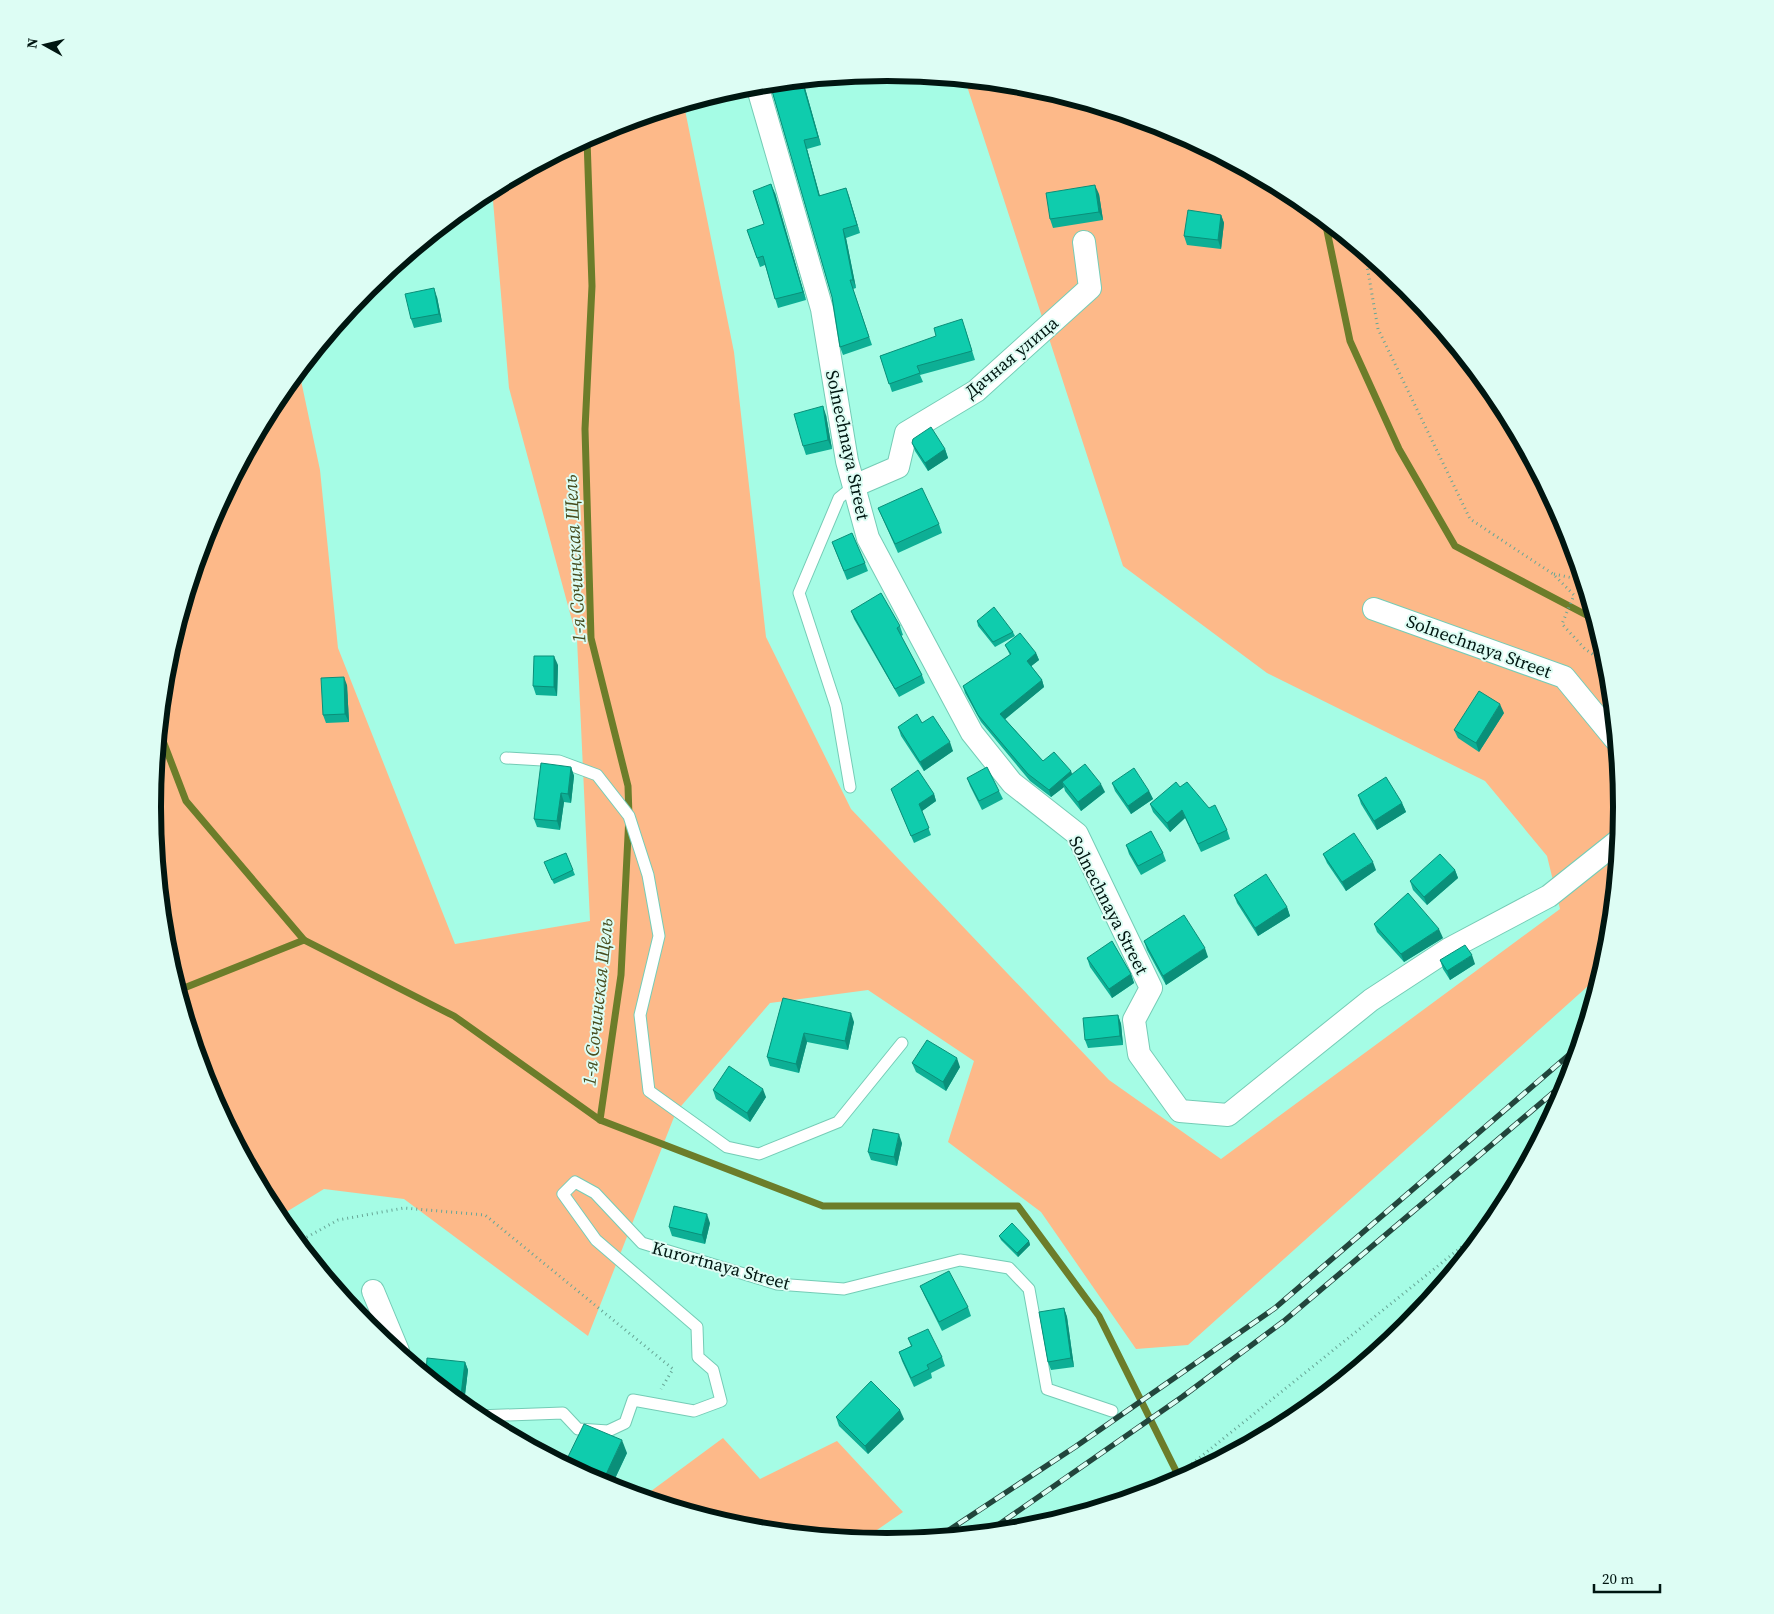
<svg xmlns="http://www.w3.org/2000/svg" width="1774" height="1614" viewBox="0 0 1774 1614" font-family="'Source Serif 4',serif">
	<style>
		.green { fill: #fdb989 }
		.lines { fill: none; stroke-linecap: round; stroke-linejoin: round }
		.stream { stroke: #6c7d2a; stroke-width: 7 }
		.lane-casing { stroke: #75ccb6; stroke-width: 13 }
		.street-casing { stroke: #75ccb6; stroke-width: 24 }
		.path { stroke: #67a696; stroke-width: 3; stroke-dasharray: 1 4; stroke-linecap: butt }
		.lane { stroke: #fff; stroke-width: 11 }
		.street { stroke: #fff; stroke-width: 22 }
		.rail-casing { stroke: #22453c; stroke-width: 5.5 }
		.rail { stroke: #ddfdf4; stroke-width: 4; stroke-dasharray: 11; stroke-linecap: butt }
		.wall { fill: #0daf95 }
		.shaded-wall { fill: #0a8f79 }
		.building { fill: #0fccad; stroke: #0a8f79 }
		.labels { text-anchor: middle; dominant-baseline: central; stroke-width: 4; stroke-linejoin: round; paint-order: stroke }
		.street-label { font-size: 18px; fill: #001611; stroke: #ddfdf4 }
		.water-label { font-size: 19px; font-style: italic; fill: #474d1f; stroke: #ddfdf4 }
		.rim { fill: none; stroke: #001611; stroke-width: 6 }
	</style>
	<rect width="100%" height="100%" fill="#a5fce5"/>
	<!-- green -->
	<g class="green">
		<polygon points="965,80 1031,87 1168,129 1295,196 1407,288 1498,399 1566,526 1607,664 1621,807 1607,951 1599,980 1588,986 1188,1345 1136,1349 1041,1212 948,1142 974,1061 868,990 770,1003 676,1112 588,1336 404,1199 324,1189 278,1217 208,1088 167,950 153,807 167,663 209,526 276,399 299,371 320,470 338,648 455,944 590,921 577,639 509,388 492,189 606,128 684,105 734,352 766,637 851,809 1109,1080 1221,1159 1560,909 1547,856 1485,781 1267,673 1123,566"/>
		<polygon points="723,1438 760,1479 837,1441 903,1512 864,1539 743,1527 643,1497"/>
	</g>
	<g class="lines">
		<!-- stream -->
		<g class="stream">
			<polyline points="587,139 592,286 585,429 591,638 628,786 629,816 621,975 600,1120 823,1206 1018,1206 1099,1316 1180,1479"/>
			<polyline points="1325,221 1350,341 1399,449 1455,546 1594,619"/>
			<polyline points="160,733 186,801 304,940"/>
			<polyline points="179,990 304,940 454,1016 600,1120"/>
		</g>
		<!-- lane casing -->
		<g class="lane-casing">
			<g id="lane">
				<polyline points="506,758 559,761 597,775 629,816 648,875 659,936 640,1015 649,1091 727,1147 759,1154 838,1122 902,1043"/>
				<polyline points="850,787 836,706 799,593 839,498 854,486"/>
				<polyline points="477,1416 563,1413 578,1429 608,1431 625,1423 633,1400 694,1411 721,1401 713,1370 698,1357 697,1327 596,1240 563,1194 575,1182 595,1193 642,1243 777,1284 844,1289 960,1260 1009,1268 1029,1289 1047,1389 1112,1411"/>
			</g>
		</g>
		<!-- street casing -->
		<g class="street-casing">
			<g id="street">
				<polyline points="757,85 822,309 847,461 868,538 972,733 1012,783 1077,834 1151,988 1134,1020 1139,1054 1180,1111 1228,1115 1371,1000 1449,949 1549,896 1618,841"/>
				<polyline points="854,486 898,467 906,433 976,391 1090,288 1084,242"/>
				<polyline points="1374,609 1564,677 1615,739"/>
				<polyline points="373,1291 398,1351"/>
			</g>
		</g>
		<!-- path -->
		<g class="path">
			<polyline points="1365,254 1378,329 1470,519 1553,574 1574,595 1562,624 1585,649 1607,664"/>
			<polyline points="1554,574 1582,580"/>
			<polyline points="298,1242 338,1220 404,1208 485,1215 673,1369 661,1389"/>
			<polyline points="1150,1491 1178,1475 1490,1224"/>
		</g>
		<!-- lane -->
		<use href="#lane" class="lane"/>
		<!-- street -->
		<use href="#street" class="street"/>
		<!-- rail casing -->
		<g class="rail-casing">
			<g id="rail">
				<polyline points="988,1532 1182,1397 1284,1321 1568,1080"/>
				<polyline points="940,1536 1075,1447 1275,1308 1578,1047"/>
			</g>
		</g>
		<!-- rail -->
		<use href="#rail" class="rail"/>
	</g>
	<!-- wall -->
	<g class="wall">
		<polygon points="852,76 853,79 805,88 821,145 807,149 820,196 846,188 860,233 846,238 856,288 853,289 872,345 843,355 840,347 832,297 770,84"/>
		<polygon points="775,193 806,300 778,308 765,265 760,267 747,230 764,224"/>
		<polygon points="1099,194 1103,220 1053,228 1050,219"/>
		<polygon points="1221,215 1224,223 1221,249 1187,245 1184,236"/>
		<polygon points="437,297 442,322 414,328 411,319"/>
		<polygon points="965,328 975,360 920,375 923,382 892,392 880,356"/>
		<polygon points="826,415 832,449 806,455 803,446"/>
		<polygon points="912,443 945,449 948,458 928,471 915,451"/>
		<polygon points="878,508 939,524 942,533 898,553"/>
		<polygon points="832,542 865,563 868,571 847,580"/>
		<polygon points="851,611 900,626 903,635 901,636 922,675 925,683 899,697 854,619"/>
		<polygon points="977,621 1013,632 1015,636 995,647 978,626"/>
		<polygon points="1005,645 1036,653 1039,660 1031,666 1042,680 1044,687 1005,719 1043,761 1071,771 1072,774 1105,792 1081,811 1065,791 1064,787 1051,797 1030,781 981,722 965,693 963,686 1010,655"/>
		<polygon points="558,665 557,696 536,695 533,686"/>
		<polygon points="347,685 349,722 326,723 323,715"/>
		<polygon points="1504,713 1479,752 1458,738 1454,730"/>
		<polygon points="922,723 953,751 924,771 901,736 898,727"/>
		<polygon points="571,767 574,776 571,803 564,802 560,830 537,827 534,819"/>
		<polygon points="967,778 999,791 1003,799 982,810 970,786"/>
		<polygon points="1112,783 1149,791 1153,799 1131,814 1115,791"/>
		<polygon points="1180,787 1227,830 1230,839 1201,852 1185,818 1170,832 1153,812 1150,804"/>
		<polygon points="891,789 934,794 936,801 922,811 931,835 914,843"/>
		<polygon points="1358,795 1402,803 1406,812 1377,830 1361,804"/>
		<polygon points="1126,845 1163,853 1166,861 1141,875 1129,854"/>
		<polygon points="1323,854 1376,870 1346,891 1327,863"/>
		<polygon points="546,867 573,870 575,875 554,884"/>
		<polygon points="1455,870 1458,878 1427,905 1413,890 1410,881"/>
		<polygon points="1234,895 1287,907 1290,916 1258,936 1237,903"/>
		<polygon points="1374,924 1443,938 1404,962 1377,932"/>
		<polygon points="1144,941 1208,957 1166,985 1147,950"/>
		<polygon points="1087,958 1131,974 1134,983 1112,998 1090,967"/>
		<polygon points="1440,960 1475,964 1450,980 1443,969"/>
		<polygon points="783,998 854,1022 848,1050 807,1042 799,1073 770,1066 767,1057"/>
		<polygon points="1118,1015 1121,1024 1123,1045 1088,1048 1085,1040"/>
		<polygon points="912,1063 960,1067 946,1091 916,1072"/>
		<polygon points="713,1090 766,1097 750,1122 716,1099"/>
		<polygon points="902,1143 897,1166 871,1160 868,1152"/>
		<polygon points="710,1223 705,1244 672,1236 669,1227"/>
		<polygon points="999,1236 1029,1241 1030,1245 1018,1257 1001,1240"/>
		<polygon points="920,1286 968,1307 971,1316 942,1331 924,1295"/>
		<polygon points="1064,1308 1067,1317 1074,1367 1051,1370 1048,1362"/>
		<polygon points="908,1338 942,1357 945,1366 931,1373 932,1378 914,1387 902,1361 899,1352 911,1346"/>
		<polygon points="465,1362 468,1370 464,1403 461,1403 426,1374"/>
		<polygon points="836,1417 904,1419 868,1454 839,1426"/>
		<polygon points="627,1453 611,1487 606,1485 565,1463"/>
	</g>
	<!-- shaded-wall -->
	<g class="shaded-wall">
		<polygon points="802,81 805,88 821,145 818,137"/>
		<polygon points="804,140 807,149 822,204 819,196"/>
		<polygon points="771,184 775,193 806,300 803,292"/>
		<polygon points="1095,185 1099,194 1103,220 1099,212"/>
		<polygon points="846,188 849,196 860,233 857,225"/>
		<polygon points="1221,215 1224,223 1221,249 1218,240"/>
		<polygon points="843,229 846,238 856,288 853,280"/>
		<polygon points="434,288 437,297 442,322 439,314"/>
		<polygon points="823,406 826,415 832,449 828,440"/>
		<polygon points="945,449 948,458 928,471 925,463"/>
		<polygon points="1036,653 1039,660 1029,668 1027,661"/>
		<polygon points="554,656 558,665 557,696 554,687"/>
		<polygon points="344,677 347,685 349,722 345,714"/>
		<polygon points="1042,680 1044,687 1003,721 1000,714"/>
		<polygon points="1500,704 1504,713 1479,752 1476,743"/>
		<polygon points="950,742 953,751 924,771 920,762"/>
		<polygon points="571,767 574,776 571,803 568,794"/>
		<polygon points="1071,771 1073,778 1062,782 1064,787 1051,797 1049,790"/>
		<polygon points="1101,784 1105,792 1081,811 1078,802"/>
		<polygon points="1149,791 1153,799 1131,814 1128,806"/>
		<polygon points="561,793 564,802 560,830 557,821"/>
		<polygon points="934,794 936,801 922,811 919,804"/>
		<polygon points="1402,803 1406,812 1377,830 1374,821"/>
		<polygon points="1182,810 1185,818 1170,832 1167,823"/>
		<polygon points="1373,862 1376,870 1346,891 1342,882"/>
		<polygon points="1455,870 1458,878 1427,905 1424,897"/>
		<polygon points="1287,907 1290,916 1258,936 1255,928"/>
		<polygon points="1439,929 1443,938 1404,962 1401,954"/>
		<polygon points="1205,948 1208,957 1166,985 1163,976"/>
		<polygon points="1472,955 1475,964 1450,980 1447,971"/>
		<polygon points="1131,974 1134,983 1112,998 1109,989"/>
		<polygon points="851,1013 854,1022 848,1050 845,1041"/>
		<polygon points="1118,1015 1121,1024 1123,1045 1120,1036"/>
		<polygon points="804,1033 807,1042 799,1073 796,1064"/>
		<polygon points="957,1058 960,1067 946,1091 943,1082"/>
		<polygon points="763,1089 766,1097 750,1122 747,1113"/>
		<polygon points="899,1134 902,1143 897,1166 894,1157"/>
		<polygon points="707,1214 710,1223 705,1244 702,1235"/>
		<polygon points="1029,1241 1030,1245 1018,1257 1017,1253"/>
		<polygon points="355,1302 359,1311 357,1313 352,1308"/>
		<polygon points="1064,1308 1067,1317 1074,1367 1071,1358"/>
		<polygon points="465,1362 468,1370 464,1403 461,1395"/>
		<polygon points="900,1410 904,1419 868,1454 865,1446"/>
		<polygon points="622,1440 627,1453 611,1487 604,1485 603,1481"/>
	</g>
	<!-- building -->
	<g class="building">
		<polygon points="802,81 818,137 804,140 819,196 846,188 857,225 843,229 853,280 850,280 869,337 840,347 832,297 770,84"/>
		<polygon points="771,184 803,292 775,299 763,256 757,258 747,230 764,224 753,191"/>
		<polygon points="1095,185 1099,212 1050,219 1046,193"/>
		<polygon points="1188,210 1221,215 1218,240 1184,236"/>
		<polygon points="434,288 439,314 411,319 405,294"/>
		<polygon points="962,319 972,351 917,366 920,373 889,384 880,356 936,336 934,328"/>
		<polygon points="823,406 828,440 803,446 794,414"/>
		<polygon points="931,427 945,449 925,463 912,443 913,439"/>
		<polygon points="922,488 939,524 895,544 878,508"/>
		<polygon points="852,533 865,563 844,571 832,542"/>
		<polygon points="881,593 900,626 897,628 922,675 895,689 851,611"/>
		<polygon points="994,607 1013,632 993,642 977,621"/>
		<polygon points="1020,633 1036,653 1027,661 1042,680 1000,714 1043,761 1054,752 1071,771 1049,790 1028,774 978,715 963,686 1011,654 1005,645"/>
		<polygon points="534,656 554,656 554,687 533,686"/>
		<polygon points="344,677 345,714 323,715 321,678"/>
		<polygon points="1479,691 1500,704 1476,743 1454,730"/>
		<polygon points="917,714 922,723 933,716 950,742 920,762 898,727"/>
		<polygon points="541,763 571,767 568,794 561,793 557,821 534,819"/>
		<polygon points="1085,764 1101,784 1078,802 1062,782"/>
		<polygon points="987,767 999,791 979,801 967,778"/>
		<polygon points="1134,768 1149,791 1128,806 1112,783"/>
		<polygon points="918,770 934,794 919,804 929,828 911,836 891,789"/>
		<polygon points="1386,777 1402,803 1374,821 1358,795"/>
		<polygon points="1176,782 1180,787 1187,782 1209,808 1215,805 1227,830 1198,844 1182,810 1167,823 1150,804"/>
		<polygon points="1151,831 1163,853 1138,866 1126,845"/>
		<polygon points="1354,833 1373,862 1342,882 1323,854"/>
		<polygon points="566,853 573,870 552,880 544,862"/>
		<polygon points="1440,854 1455,870 1424,897 1410,881"/>
		<polygon points="1266,874 1287,907 1255,928 1234,895"/>
		<polygon points="1408,893 1439,929 1401,954 1374,924"/>
		<polygon points="1184,915 1205,948 1163,976 1144,941"/>
		<polygon points="1112,941 1131,974 1109,989 1087,958"/>
		<polygon points="1465,945 1472,955 1447,971 1440,960"/>
		<polygon points="783,998 851,1013 845,1041 804,1033 796,1064 767,1057"/>
		<polygon points="1118,1015 1120,1036 1085,1040 1083,1018"/>
		<polygon points="927,1040 957,1058 943,1082 912,1063"/>
		<polygon points="729,1066 763,1089 747,1113 713,1090"/>
		<polygon points="873,1129 899,1134 894,1157 868,1152"/>
		<polygon points="674,1206 707,1214 702,1235 669,1227"/>
		<polygon points="1012,1223 1029,1241 1017,1253 999,1236"/>
		<polygon points="949,1271 968,1307 939,1322 920,1286"/>
		<polygon points="341,1294 355,1302 352,1308"/>
		<polygon points="1064,1308 1071,1358 1048,1362 1039,1312"/>
		<polygon points="928,1329 942,1357 927,1365 929,1369 911,1378 899,1352 912,1346 908,1338"/>
		<polygon points="427,1358 465,1362 461,1395 449,1393 426,1374"/>
		<polygon points="871,1381 900,1410 865,1446 836,1417"/>
		<polygon points="584,1424 622,1440 603,1481 565,1463"/>
	</g>
	<g class="labels">
		<!-- street labels -->
		<g class="street-label">
			<text transform="translate(1011 357) rotate(-40)">Дачная улица</text>
			<text transform="translate(848 445) rotate(78)">Solnechnaya Street</text>
			<text transform="translate(1479 646) rotate(20)">Solnechnaya Street</text>
			<text transform="translate(1109 905) rotate(63)">Solnechnaya Street</text>
			<text transform="translate(721 1265) rotate(15)">Kurortnaya Street</text>
		</g>
		<!-- water labels -->
		<g class="water-label">
			<text transform="translate(574 559) rotate(-93)">1-я Сочинская Щель</text>
			<text transform="translate(597 1002) rotate(-84)">1-я Сочинская Щель</text>
		</g>
	</g>
	<!-- crop -->
	<path d="M0 0H1774V1614H0ZM161 807a726 726 0 1 1 1452 0a726 726 0 1 1-1452 0Z" fill="#ddfdf4" fill-rule="evenodd"/>
	<path class="rim" d="M161 807a726 726 0 1 1 1452 0a726 726 0 1 1-1452 0Z"/>
	<!-- north arrow -->
	<g transform="translate(45 45) rotate(278)" stroke="#ddfdf4" stroke-width="4" paint-order="stroke">
	<path d="M0-4L9 19L0 12L-9 19Z" fill="#001611"/>
	<text y="-8" font-size="14" font-weight="bold" text-anchor="middle" fill="#001611">N</text>
	</g>
	<!-- scale -->
	<path d="M1594 1584v8h66v-8" fill="none" stroke="#001611" stroke-width="2.5"/>
	<text x="1602" y="1584" font-size="15" fill="#001611" stroke="#ddfdf4" stroke-width="4" paint-order="stroke">20 m</text>
</svg>
